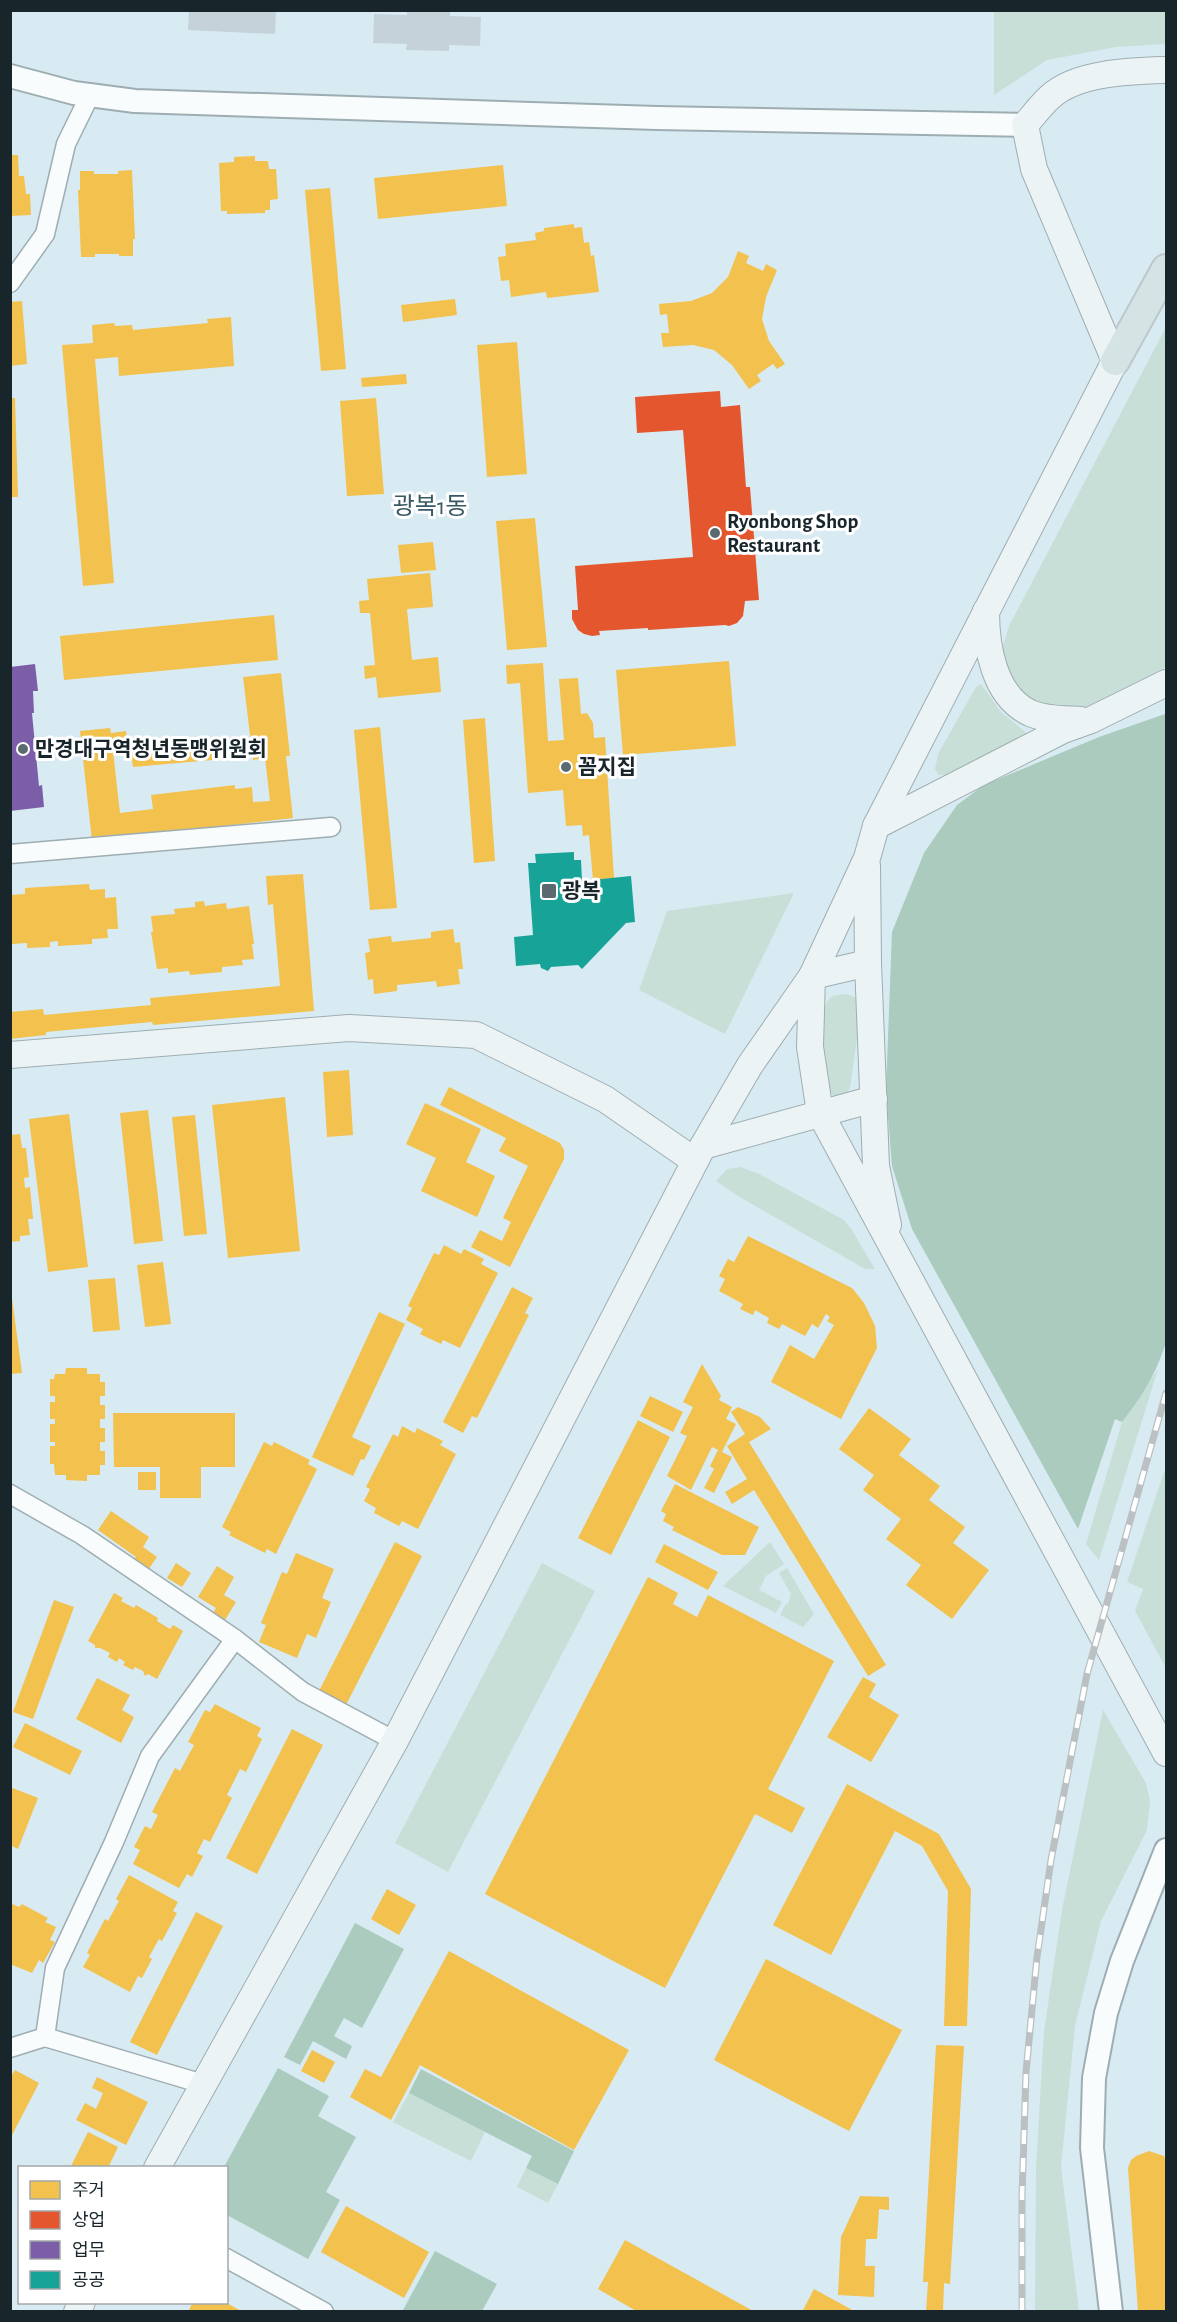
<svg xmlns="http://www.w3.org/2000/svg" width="1177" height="2322" viewBox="0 0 1177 2322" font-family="'Alegreya Sans','Noto Sans KR',sans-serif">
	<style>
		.green { fill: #c8dfd8 }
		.forest { fill: #aacbbe }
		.homes { fill: #f2c14e }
		.shops { fill: #e4572e }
		.offices { fill: #7b5ea7 }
		.public { fill: #17a398 }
		.building { fill: #c5d2d9 }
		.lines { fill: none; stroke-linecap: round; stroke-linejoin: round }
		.minor-casing { stroke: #9eadb2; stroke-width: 21 }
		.tertiary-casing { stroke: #9eadb2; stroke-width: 26 }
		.secondary-casing { stroke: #9eadb2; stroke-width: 28 }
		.trunk-casing { stroke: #bec8cb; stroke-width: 32 }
		.minor { stroke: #f9fcfd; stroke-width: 18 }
		.tertiary { stroke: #f9fcfd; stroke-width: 22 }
		.secondary { stroke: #ecf3f4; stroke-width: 26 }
		.trunk { stroke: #d4e3e4; stroke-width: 28 }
		.rail-casing { stroke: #bbc0c2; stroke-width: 7 }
		.rail { stroke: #fff; stroke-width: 4.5; stroke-dasharray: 14; stroke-linecap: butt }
		.poi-dot { fill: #5b6a70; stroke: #fff; stroke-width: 2 }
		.labels { text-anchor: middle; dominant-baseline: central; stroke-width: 6; stroke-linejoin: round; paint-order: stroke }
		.poi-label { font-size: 21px; font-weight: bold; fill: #18252a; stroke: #fff; text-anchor: start }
		.quarter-label { font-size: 24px; fill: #395962; stroke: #fff }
	</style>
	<rect width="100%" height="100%" fill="#d8ebf2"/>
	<!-- green -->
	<g class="green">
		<polygon points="994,11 1166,11 1166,44 1116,47 1047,60 994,95"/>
		<polygon points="1166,327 1166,667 1081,712 1052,712 1016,690 1001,652 1009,626"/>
		<polygon points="981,684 1001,712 1028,734 1025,740 948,775 939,775 935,769 938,754 976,687"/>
		<polygon points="794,893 725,1034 639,990 667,911"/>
		<path d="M847,994L858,999L861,1010L850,1088L845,1095L836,1097L828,1092C826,1070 815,1017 829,999C833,994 841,995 847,994Z"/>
		<polygon points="741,1167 759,1174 844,1220 852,1230 875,1269 865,1269 738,1196 716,1181 727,1169"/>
		<polygon points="1158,1369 1099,1560 1086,1544 1122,1422"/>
		<polygon points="1164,1472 1166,1472 1166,1668 1135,1611 1143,1589 1127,1582"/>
		<polygon points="770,1542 784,1564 766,1576 759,1590 782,1602 776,1613 723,1586"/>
		<polygon points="542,1563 595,1591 448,1872 395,1843"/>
		<polygon points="787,1568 814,1614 803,1627 780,1615 786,1604 788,1604 791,1594 779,1573"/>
		<polygon points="1103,1710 1146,1783 1150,1801 1147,1830 1101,1921 1075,2026 1061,2167 1079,2311 1035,2311 1036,2168 1044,2031 1062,1910"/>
		<polygon points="409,2093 485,2132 471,2161 393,2122"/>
		<polygon points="526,2168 558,2184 548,2203 517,2187"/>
	</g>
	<!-- forest -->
	<g class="forest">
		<path d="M1165,714L1166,1342C1156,1374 1143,1395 1122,1422L1115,1419L1078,1529L912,1229L892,1166L886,1090L892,932L924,853L957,805L984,785L1099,737Z"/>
		<polygon points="355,1923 404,1949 362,2028 344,2018 334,2036 352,2046 346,2059 313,2041 300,2065 284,2057"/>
		<polygon points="278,2068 329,2096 318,2116 356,2137 326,2192 340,2200 308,2259 227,2215 226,2168 224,2167"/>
		<polygon points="421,2069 574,2151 558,2184 526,2168 532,2156 409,2093"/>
		<polygon points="435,2251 497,2284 482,2311 403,2310"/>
	</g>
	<!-- homes -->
	<g class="homes">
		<polygon points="10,155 18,155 19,176 24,176 26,194 30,194 31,215 10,216"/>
		<polygon points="255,156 255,161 268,161 269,169 276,169 278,199 270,200 270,210 265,210 265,213 227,214 227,211 221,211 219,163 234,162 234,157"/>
		<polygon points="503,165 507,206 378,219 374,178"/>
		<polygon points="132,170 135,239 133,239 133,256 119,256 119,254 95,254 95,257 81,257 78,190 80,190 80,171 94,171 94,174 118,174 118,171"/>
		<polygon points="330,188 346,369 321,371 305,190"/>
		<polygon points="574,224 574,228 582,227 584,243 589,242 591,256 594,255 599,292 547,298 546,292 511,297 509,280 501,281 498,257 506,256 505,244 536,240 535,233 544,231 544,228"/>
		<polygon points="738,251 749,256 746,263 763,271 766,264 777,270 766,297 762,319 769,341 785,364 777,369 773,364 757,375 761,381 749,389 732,365 714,350 693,345 663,347 661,333 669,333 667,314 660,315 659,304 691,301 712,293 728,277"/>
		<polygon points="455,299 457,315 403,322 401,305"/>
		<polygon points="22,301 27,364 10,366 10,302"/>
		<polygon points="231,317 234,366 119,376 118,357 95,359 114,583 83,586 62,345 93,343 92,325 114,323 115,326 132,325 133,330 208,323 207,319"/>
		<polygon points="517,342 527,474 487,477 477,345"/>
		<polygon points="406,374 407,384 362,387 361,378"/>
		<polygon points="10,398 15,398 18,497 10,497"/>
		<polygon points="376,398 384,494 347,496 340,401"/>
		<polygon points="535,518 547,647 507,650 496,521"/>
		<polygon points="433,542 436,570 401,573 398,545"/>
		<polygon points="430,573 433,607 407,609 412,660 438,657 441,692 378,698 376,677 365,679 364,666 375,665 370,613 360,613 359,601 369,600 367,579"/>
		<polygon points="274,615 278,660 64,680 60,636"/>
		<polygon points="729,661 736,746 623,755 616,670"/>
		<polygon points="543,663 548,741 564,740 559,679 578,678 581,714 587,713 593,723 594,738 605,737 614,878 593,880 589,835 583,836 582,825 566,826 563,790 528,793 520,683 507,684 506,665"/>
		<polygon points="281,673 290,756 286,756 293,818 92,841 80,731 110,728 111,733 126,731 128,749 113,751 120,813 153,809 151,795 235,785 235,789 252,787 253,802 270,801 265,758 253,760 243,677"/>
		<polygon points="485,718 495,861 474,863 463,720"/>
		<polygon points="380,727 397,908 370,910 354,730"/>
		<polygon points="220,738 223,759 133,767 130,747"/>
		<polygon points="303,874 314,1011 153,1025 152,1022 46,1032 46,1035 10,1039 10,1012 43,1009 44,1015 151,1005 150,998 280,986 273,904 268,905 266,876"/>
		<polygon points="89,884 90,890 105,889 105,898 116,897 118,929 107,929 108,938 92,939 92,944 58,946 58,941 50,942 50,947 27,948 27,943 12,944 10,895 25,894 25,888"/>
		<polygon points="204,901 205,906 226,903 227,909 249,906 254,944 252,944 254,959 242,960 243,965 222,967 222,972 190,975 189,971 168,973 168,968 157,969 151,932 153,932 151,916 175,914 174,909 195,907 195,902"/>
		<polygon points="453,929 455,943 460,942 463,969 458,969 460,984 437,987 436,981 397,985 397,991 374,994 373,979 368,980 365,953 370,952 368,939 391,936 392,942 431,938 431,932"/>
		<polygon points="349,1070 353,1135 327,1137 323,1072"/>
		<polygon points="449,1087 560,1143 564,1150 564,1159 510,1267 471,1247 480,1230 502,1241 511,1222 503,1218 528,1166 499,1151 506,1138 440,1105"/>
		<polygon points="285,1097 300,1251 228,1258 212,1105"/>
		<polygon points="425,1103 481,1129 466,1162 495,1176 477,1217 421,1191 436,1158 406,1144"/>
		<polygon points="148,1110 163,1241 134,1244 120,1113"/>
		<polygon points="69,1114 88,1267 48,1272 29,1119"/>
		<polygon points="195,1115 207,1234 184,1236 172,1117"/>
		<polygon points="20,1134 22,1148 26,1148 29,1177 24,1178 25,1188 30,1187 33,1219 28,1219 30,1235 20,1236 20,1241 10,1242 10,1135"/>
		<polygon points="748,1236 852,1288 864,1303 875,1326 877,1348 841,1419 771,1382 790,1345 814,1359 834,1325 827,1321 830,1317 826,1314 818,1328 812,1324 805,1336 782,1324 779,1329 767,1323 769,1318 755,1310 753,1315 740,1309 743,1304 719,1291 725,1279 719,1276 728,1259 734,1262"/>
		<polygon points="444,1245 461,1254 464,1249 484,1259 481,1264 498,1273 460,1348 443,1340 441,1344 420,1334 423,1329 406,1320 412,1308 408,1306 434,1253 439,1255"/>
		<polygon points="163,1262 171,1324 145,1327 137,1265"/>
		<polygon points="115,1278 120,1330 93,1332 88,1280"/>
		<polygon points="10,1283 22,1373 10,1374"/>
		<polygon points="512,1287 533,1298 525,1313 529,1315 477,1418 472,1416 463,1433 443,1422"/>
		<polygon points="379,1312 405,1324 352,1437 371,1446 364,1460 361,1459 353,1476 312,1457"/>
		<polygon points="702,1364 721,1396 719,1400 732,1407 726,1419 736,1424 722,1452 732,1457 714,1493 704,1488 714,1469 710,1466 718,1450 712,1447 691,1490 667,1476 687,1436 680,1433 693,1407 683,1402"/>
		<polygon points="66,1368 87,1368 87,1374 100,1374 100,1382 105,1382 105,1396 100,1396 100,1405 105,1405 105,1419 100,1419 100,1428 105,1428 105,1442 100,1442 100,1451 105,1451 105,1465 100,1465 100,1475 87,1475 87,1481 66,1480 66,1475 55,1475 54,1464 50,1464 50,1446 55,1446 55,1442 50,1442 50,1424 55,1424 55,1419 50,1419 50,1402 55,1402 55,1396 50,1396 50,1379 54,1379 55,1374 65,1374"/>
		<polygon points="650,1396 683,1412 673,1432 640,1416"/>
		<polygon points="738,1407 760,1417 771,1429 749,1442 886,1665 868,1676 754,1490 732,1504 725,1492 747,1479 727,1446 745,1434 731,1412"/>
		<polygon points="869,1408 911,1439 899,1455 940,1486 929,1500 965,1527 953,1543 989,1570 952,1619 906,1585 921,1565 886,1539 901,1519 863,1490 874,1475 839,1449"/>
		<polygon points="113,1413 235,1413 235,1467 201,1467 201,1498 160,1498 160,1467 114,1467"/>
		<polygon points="638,1420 670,1437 611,1555 578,1538"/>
		<polygon points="402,1426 415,1433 417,1428 443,1441 440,1445 456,1454 418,1529 402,1521 399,1526 374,1513 376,1508 364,1501 370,1489 366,1487 393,1434 398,1437"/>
		<polygon points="264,1442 272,1446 274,1442 310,1460 308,1464 317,1469 276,1554 267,1549 265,1553 229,1535 231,1532 222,1527"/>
		<rect x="138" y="1472" width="18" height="18"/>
		<polygon points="675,1484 759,1527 745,1555 722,1555 672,1530 674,1527 663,1521 666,1514 661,1511"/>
		<polygon points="111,1511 149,1537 143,1547 157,1557 148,1570 133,1560 136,1557 98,1530"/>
		<polygon points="395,1542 422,1556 345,1707 318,1693"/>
		<polygon points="664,1544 718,1572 708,1590 655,1562"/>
		<polygon points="296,1553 334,1569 322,1598 331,1602 316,1638 307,1634 297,1658 259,1642 266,1625 261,1623 282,1572 287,1574"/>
		<polygon points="176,1563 191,1573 182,1587 167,1578"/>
		<polygon points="217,1566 234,1577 224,1595 236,1602 223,1623 211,1616 216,1608 198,1597"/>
		<polygon points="648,1577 678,1593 673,1604 697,1617 708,1595 834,1661 768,1789 805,1808 792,1833 755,1814 665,1988 485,1894"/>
		<polygon points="114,1593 123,1598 121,1601 134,1608 136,1605 158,1618 157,1621 170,1629 173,1625 183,1631 157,1679 148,1674 145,1676 143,1671 135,1667 133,1670 123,1665 125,1662 119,1658 117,1662 108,1657 110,1653 100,1648 95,1648 95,1645 88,1641"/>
		<polygon points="54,1600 74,1607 33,1719 13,1712"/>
		<polygon points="863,1677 876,1684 869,1697 899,1715 871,1762 827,1737"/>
		<polygon points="97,1678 130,1695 122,1710 134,1717 121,1743 76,1719"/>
		<polygon points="215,1704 261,1728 257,1736 262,1739 246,1772 240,1769 227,1795 232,1798 210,1842 204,1839 197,1853 203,1856 192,1877 187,1874 179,1888 133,1864 140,1850 134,1847 145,1826 151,1829 158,1815 152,1812 175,1768 180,1771 194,1745 188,1742 205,1710 210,1712"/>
		<polygon points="25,1723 82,1751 70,1775 13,1747"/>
		<polygon points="292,1729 323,1745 257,1874 226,1858"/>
		<polygon points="847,1784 939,1834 971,1889 967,2026 944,2026 948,1891 922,1846 895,1831 831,1955 773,1925"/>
		<polygon points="10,1787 38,1798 18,1849 10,1845"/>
		<polygon points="129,1875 178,1902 173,1911 177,1913 162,1941 159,1939 149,1957 152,1959 142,1978 138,1976 130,1992 83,1967 90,1955 87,1953 105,1919 108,1921 119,1901 116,1899"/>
		<polygon points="387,1889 416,1905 399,1935 371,1919"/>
		<polygon points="10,1903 19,1907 22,1904 48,1918 45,1922 56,1927 50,1940 55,1942 43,1963 39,1960 32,1973 10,1964"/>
		<polygon points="196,1912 223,1926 157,2055 130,2042"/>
		<polygon points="449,1951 629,2050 574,2150 420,2065 391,2120 350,2097 365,2069 381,2077"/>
		<polygon points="766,1959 902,2030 849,2131 714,2060"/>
		<polygon points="936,2045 964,2046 950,2284 944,2283 943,2312 926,2312 928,2282 923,2282"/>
		<polygon points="312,2050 335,2062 324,2083 301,2071"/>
		<polygon points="15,2070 39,2083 10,2139 10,2078"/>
		<polygon points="97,2077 148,2102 126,2145 76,2120 85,2103 96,2109 103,2093 92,2088"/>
		<polygon points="88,2132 118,2147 108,2168 70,2168"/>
		<polygon points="1149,2151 1164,2156 1166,2162 1166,2312 1138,2312 1128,2168 1131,2160 1136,2156"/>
		<polygon points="860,2196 889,2197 889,2210 879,2209 877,2239 866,2239 865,2266 875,2266 874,2297 838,2295 841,2237"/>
		<polygon points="346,2206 429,2252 404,2298 321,2252"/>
		<polygon points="625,2240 755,2312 638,2312 598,2289"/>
		<polygon points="814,2289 856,2312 802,2312"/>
		<polygon points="193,2302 225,2302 243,2312 188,2312"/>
	</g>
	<!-- shops -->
	<polygon class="shops" points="720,391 721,407 740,405 746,487 750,487 759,600 745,601 743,616 737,623 729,626 725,625 648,630 648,628 599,631 600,635 592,636 584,634 578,630 572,619 572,610 578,610 575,566 693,557 683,430 637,433 635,397"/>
	<!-- offices -->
	<polygon class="offices" points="35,664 38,691 33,691 34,713 32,713 39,786 42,785 44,807 10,811 10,667"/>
	<!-- public -->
	<polygon class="public" points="574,852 574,860 581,860 582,881 631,876 635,922 626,923 582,969 578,965 551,967 548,971 541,968 540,964 516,966 514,937 533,935 528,863 536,863 535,854"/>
	<!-- building -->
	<g class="building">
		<polygon points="189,10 276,10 275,34 188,30"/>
		<polygon points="407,10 450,10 450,16 481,17 480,46 449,45 449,51 406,50 407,44 373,43 374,14 407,15"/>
	</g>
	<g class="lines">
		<!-- minor casing -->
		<g class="minor-casing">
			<g id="minor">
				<polyline points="10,283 45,234 66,144 90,95"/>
				<polyline points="10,854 331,827"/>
				<polyline points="10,1494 82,1535 235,1639 303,1692 395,1741"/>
				<polyline points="45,2037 203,2084"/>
				<polyline points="10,2048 45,2037 55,1968 114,1842 150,1756 235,1639"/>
				<polyline points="226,2258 324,2312"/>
			</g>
		</g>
		<!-- tertiary casing -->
		<g class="tertiary-casing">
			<g id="tertiary">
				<polyline points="10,76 74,93 135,101 657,118 1025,125"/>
				<polyline points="1111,2312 1092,2148 1094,2078 1106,2013 1122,1961 1166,1850"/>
			</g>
		</g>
		<!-- secondary casing -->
		<g class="secondary-casing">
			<g id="secondary">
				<path d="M986,611C986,647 994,696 1030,713C1046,720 1065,719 1081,720"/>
				<polyline points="876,826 1063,730 1091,720 1166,683"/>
				<polyline points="867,866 868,963 876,1166 888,1225"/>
				<polyline points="812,976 810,1047 820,1113 1166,1753"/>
				<polyline points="812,976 868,963"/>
				<polyline points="10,1055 349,1028 476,1035 605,1099 695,1161"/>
				<polyline points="703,1146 874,1099"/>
				<path d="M157,2168L395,1741L703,1146L750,1065L812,976L867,858L876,826L1115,361L1034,169L1025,125C1033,116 1041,105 1050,97C1077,72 1132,71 1166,70"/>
				<polyline points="77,2312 82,2302"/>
			</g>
		</g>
		<!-- trunk casing -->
		<g class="trunk-casing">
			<polyline id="trunk" points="1115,361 1166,269"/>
		</g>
		<!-- minor -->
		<use href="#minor" class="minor"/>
		<!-- tertiary -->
		<use href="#tertiary" class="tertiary"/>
		<!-- secondary -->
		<use href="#secondary" class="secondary"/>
		<!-- trunk -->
		<use href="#trunk" class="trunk"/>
		<!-- rail casing -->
		<g class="rail-casing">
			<polyline id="rail" points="1022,2312 1022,2197 1026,2072 1037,1957 1051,1860 1087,1674 1166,1393"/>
		</g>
		<!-- rail -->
		<use href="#rail" class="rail"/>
	</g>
	<!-- markers -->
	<g class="poi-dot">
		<circle cx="715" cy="533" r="6"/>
		<circle cx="23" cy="749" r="6"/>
		<circle cx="566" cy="767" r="6"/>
		<rect x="541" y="883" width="16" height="16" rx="3"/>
	</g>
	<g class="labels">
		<!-- poi labels -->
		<g class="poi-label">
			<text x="727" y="521">Ryonbong Shop<tspan x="727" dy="24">Restaurant</tspan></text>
			<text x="35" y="749">만경대구역청년동맹위원회</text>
			<text x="578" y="767">꼼지집</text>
			<text x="562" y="891">광복</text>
		</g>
		<!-- quarter labels -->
		<g class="quarter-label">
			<text x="430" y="507">광복1동</text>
		</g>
	</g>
	<!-- border -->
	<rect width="1177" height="2322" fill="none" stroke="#18252a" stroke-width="24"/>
	<!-- legend -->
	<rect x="18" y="2166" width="210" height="138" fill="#ffffff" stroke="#a3a8aa" stroke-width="1.5"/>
	<rect x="30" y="2181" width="30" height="18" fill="#f2c14e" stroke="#a3a8aa" stroke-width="1.5"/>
	<text x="72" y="2196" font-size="18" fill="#18252a">주거</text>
	<rect x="30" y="2211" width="30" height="18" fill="#e4572e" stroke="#a3a8aa" stroke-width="1.5"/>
	<text x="72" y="2226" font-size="18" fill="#18252a">상업</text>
	<rect x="30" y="2241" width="30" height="18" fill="#7b5ea7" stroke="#a3a8aa" stroke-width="1.5"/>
	<text x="72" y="2256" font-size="18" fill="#18252a">업무</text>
	<rect x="30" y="2271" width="30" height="18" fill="#17a398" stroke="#a3a8aa" stroke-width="1.5"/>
	<text x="72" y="2286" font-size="18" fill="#18252a">공공</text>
</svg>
